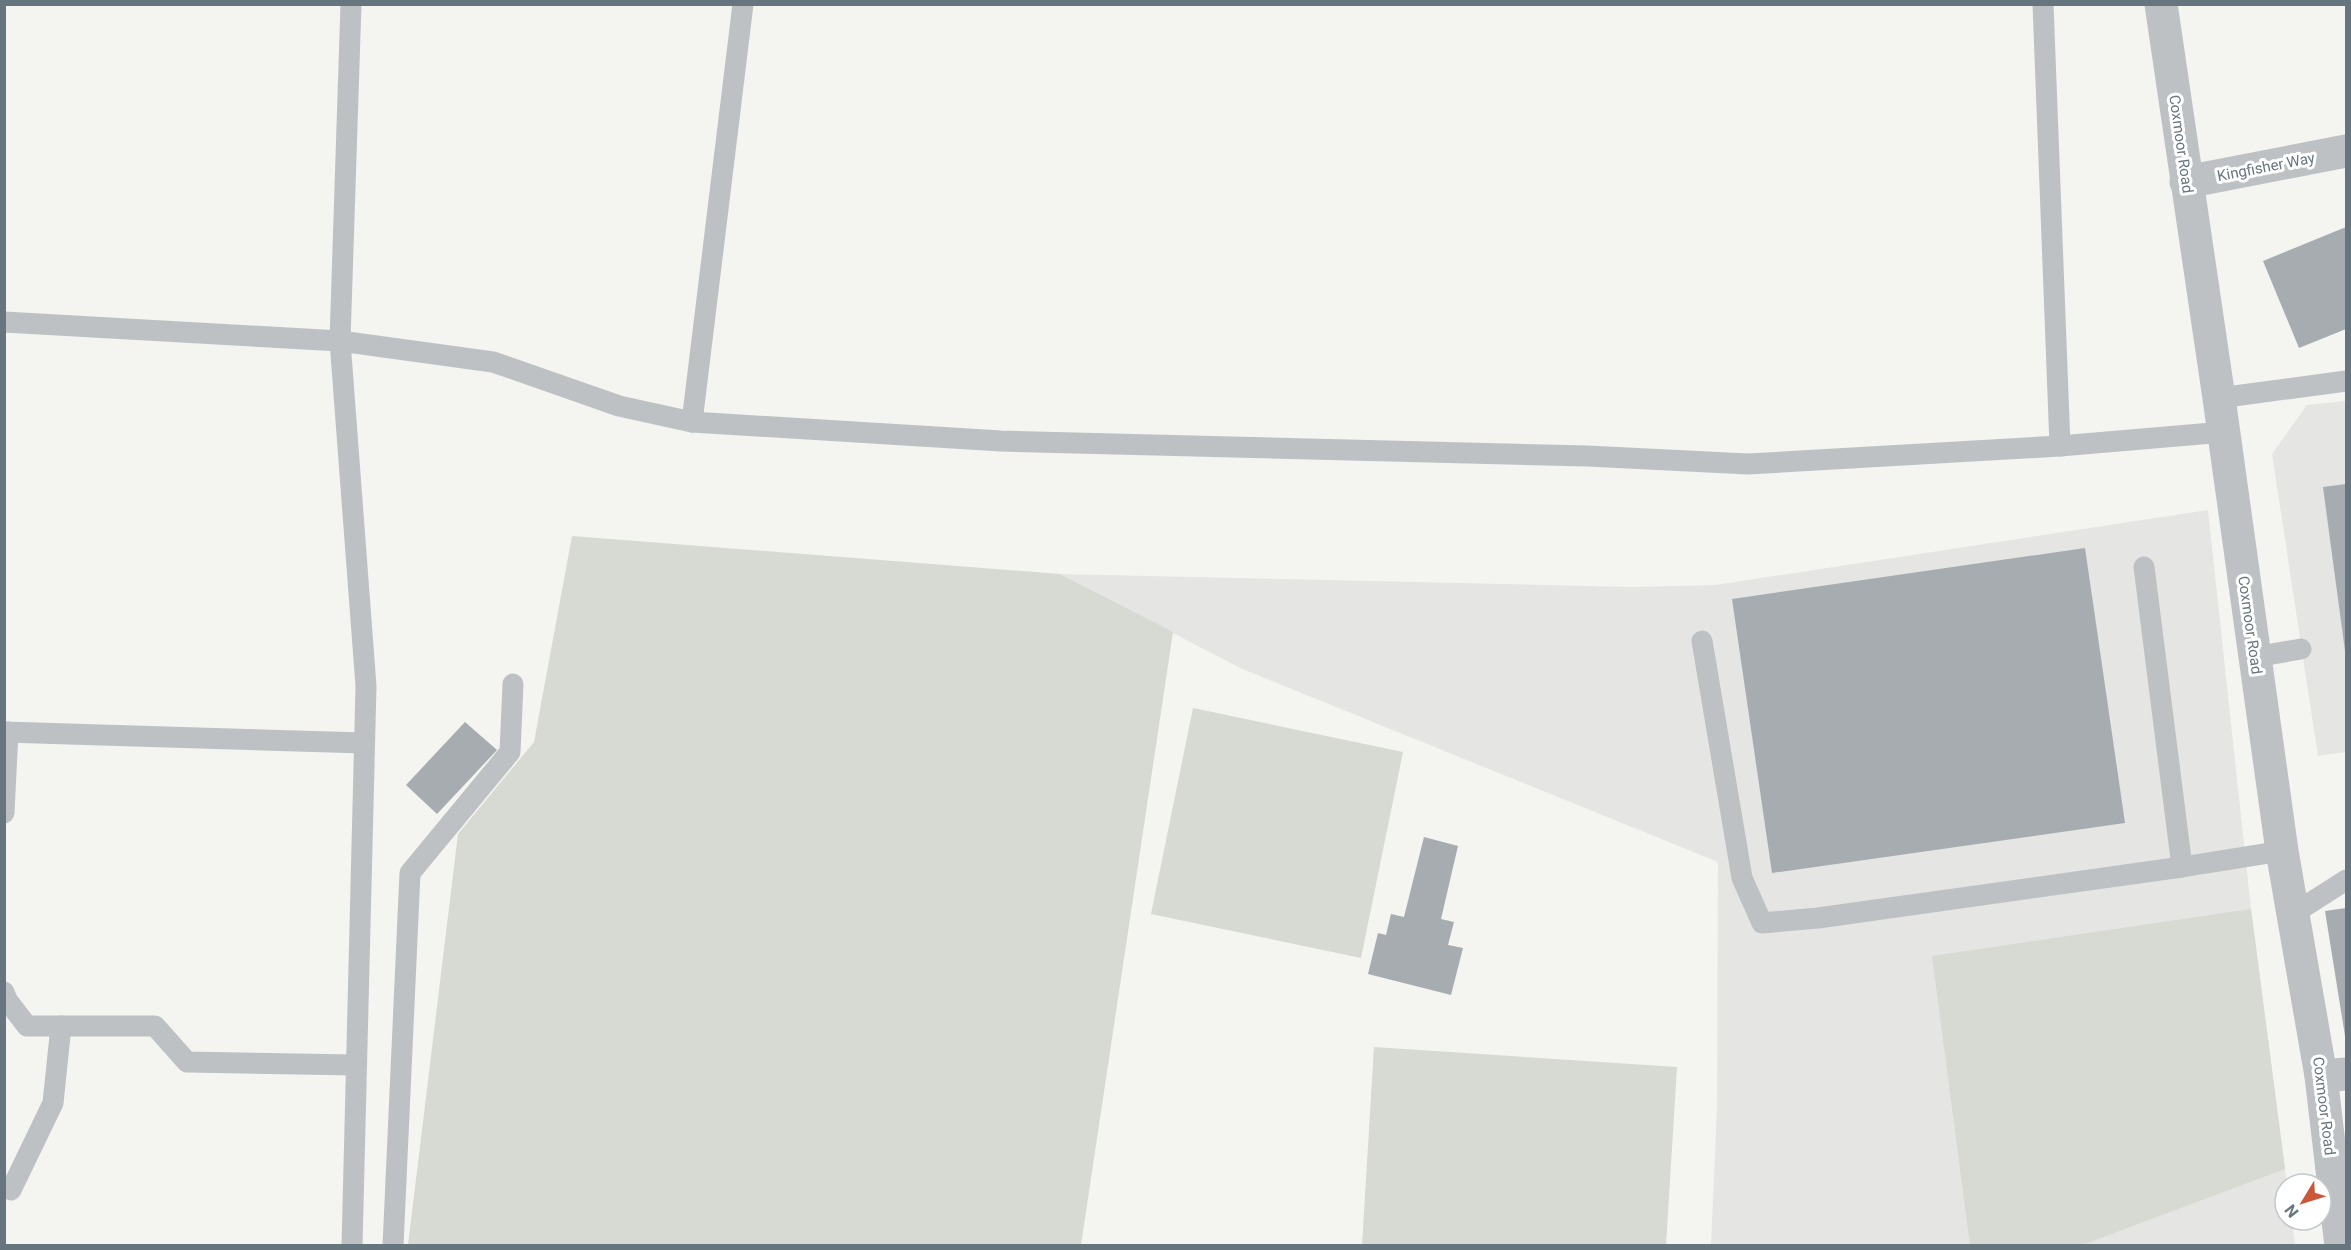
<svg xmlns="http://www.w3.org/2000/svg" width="2351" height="1250" viewBox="0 0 2351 1250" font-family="Roboto,sans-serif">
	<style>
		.built { fill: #e5e5e4 }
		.green { fill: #d6dad2 }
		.building { fill: #a6acb0 }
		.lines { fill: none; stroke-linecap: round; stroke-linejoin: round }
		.service { stroke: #bec1c4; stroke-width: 21 }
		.minor { stroke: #bec1c4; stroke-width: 33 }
		.tertiary { stroke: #bec1c4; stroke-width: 33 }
		.labels { text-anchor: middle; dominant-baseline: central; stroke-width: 6; stroke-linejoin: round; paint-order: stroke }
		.street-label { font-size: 15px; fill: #67757e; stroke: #fff }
	</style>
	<rect width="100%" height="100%" fill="#f4f4f1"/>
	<!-- built -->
	<g class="built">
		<polygon points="2346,401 2346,752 2318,756 2272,454 2307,405"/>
		<polygon points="2208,510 2251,909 2287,1184 2285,1184 2285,1220 2292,1220 2295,1245 1711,1245 1717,1108 1718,862 1240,668 1060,574 1632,587 1715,585"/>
	</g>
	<!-- green -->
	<g class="green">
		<polygon points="572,536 1060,574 1173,632 1081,1245 408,1245 458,834 534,742"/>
		<polygon points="1193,708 1403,752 1361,958 1151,914"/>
		<polygon points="2251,909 2285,1169 2082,1245 1970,1245 1932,956"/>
		<polygon points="1374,1047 1677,1067 1666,1245 1362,1245"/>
	</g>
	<!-- building -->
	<g class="building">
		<polygon points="2346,227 2346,329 2299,348 2263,261"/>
		<polygon points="2346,484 2346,651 2345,651 2323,487"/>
		<polygon points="2085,548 2125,823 1772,873 1732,599"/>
		<polygon points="465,722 497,750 437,814 406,785"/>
		<polygon points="1424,837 1458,846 1441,919 1454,922 1448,945 1463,948 1451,995 1368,974 1378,933 1386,935 1391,914 1404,917"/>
		<polygon points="2346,908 2346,1036 2345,1036 2325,911"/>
	</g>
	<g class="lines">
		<!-- service -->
		<g class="service">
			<polyline points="351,4 340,341 366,686 352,1246"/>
			<polyline points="2043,4 2060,446"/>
			<polyline points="4,322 340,341 493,362 619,406 692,422 1001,441 1587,456 1748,464 2060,446 2224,432"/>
			<polyline points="2219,398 2346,381"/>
			<polyline points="692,422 743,4"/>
			<polyline points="2144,567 2182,867 2282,851"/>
			<polyline points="1702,641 1742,878 1762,923 1818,918 2182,867"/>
			<polyline points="2255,657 2301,649"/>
			<polyline points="4,732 364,743"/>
			<polyline points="4,813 8,732"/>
			<polyline points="2293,914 2346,880"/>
			<polyline points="4,992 7,1000 27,1026 155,1026 187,1062 356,1065"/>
			<polyline points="4,1186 11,1190 53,1103 61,1026"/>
			<polyline points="393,1246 410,873 510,752 513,684"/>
		</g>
		<!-- minor -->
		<g class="minor">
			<polyline points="2186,182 2346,151"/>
			<polyline points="2321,1076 2346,1074"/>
		</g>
		<!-- tertiary -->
		<polyline class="tertiary" points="2161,4 2219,398 2282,851 2321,1076 2341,1246"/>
	</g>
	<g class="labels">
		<!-- street labels -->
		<g class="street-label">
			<text transform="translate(2181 144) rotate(82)">Coxmoor Road</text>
			<text transform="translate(2266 167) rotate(-11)">Kingfisher Way</text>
			<text transform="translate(2250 625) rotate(82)">Coxmoor Road</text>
			<text transform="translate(2324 1106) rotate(83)">Coxmoor Road</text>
		</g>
	</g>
	<!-- border -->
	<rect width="2351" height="1250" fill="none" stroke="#67757e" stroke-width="12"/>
	<!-- north arrow -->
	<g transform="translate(2303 1202) rotate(232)"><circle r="28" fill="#ffffff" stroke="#c2c8cb" stroke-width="1.5"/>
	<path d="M0-4.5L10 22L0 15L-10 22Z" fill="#cc5639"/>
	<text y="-9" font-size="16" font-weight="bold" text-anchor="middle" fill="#67757e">N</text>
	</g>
</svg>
